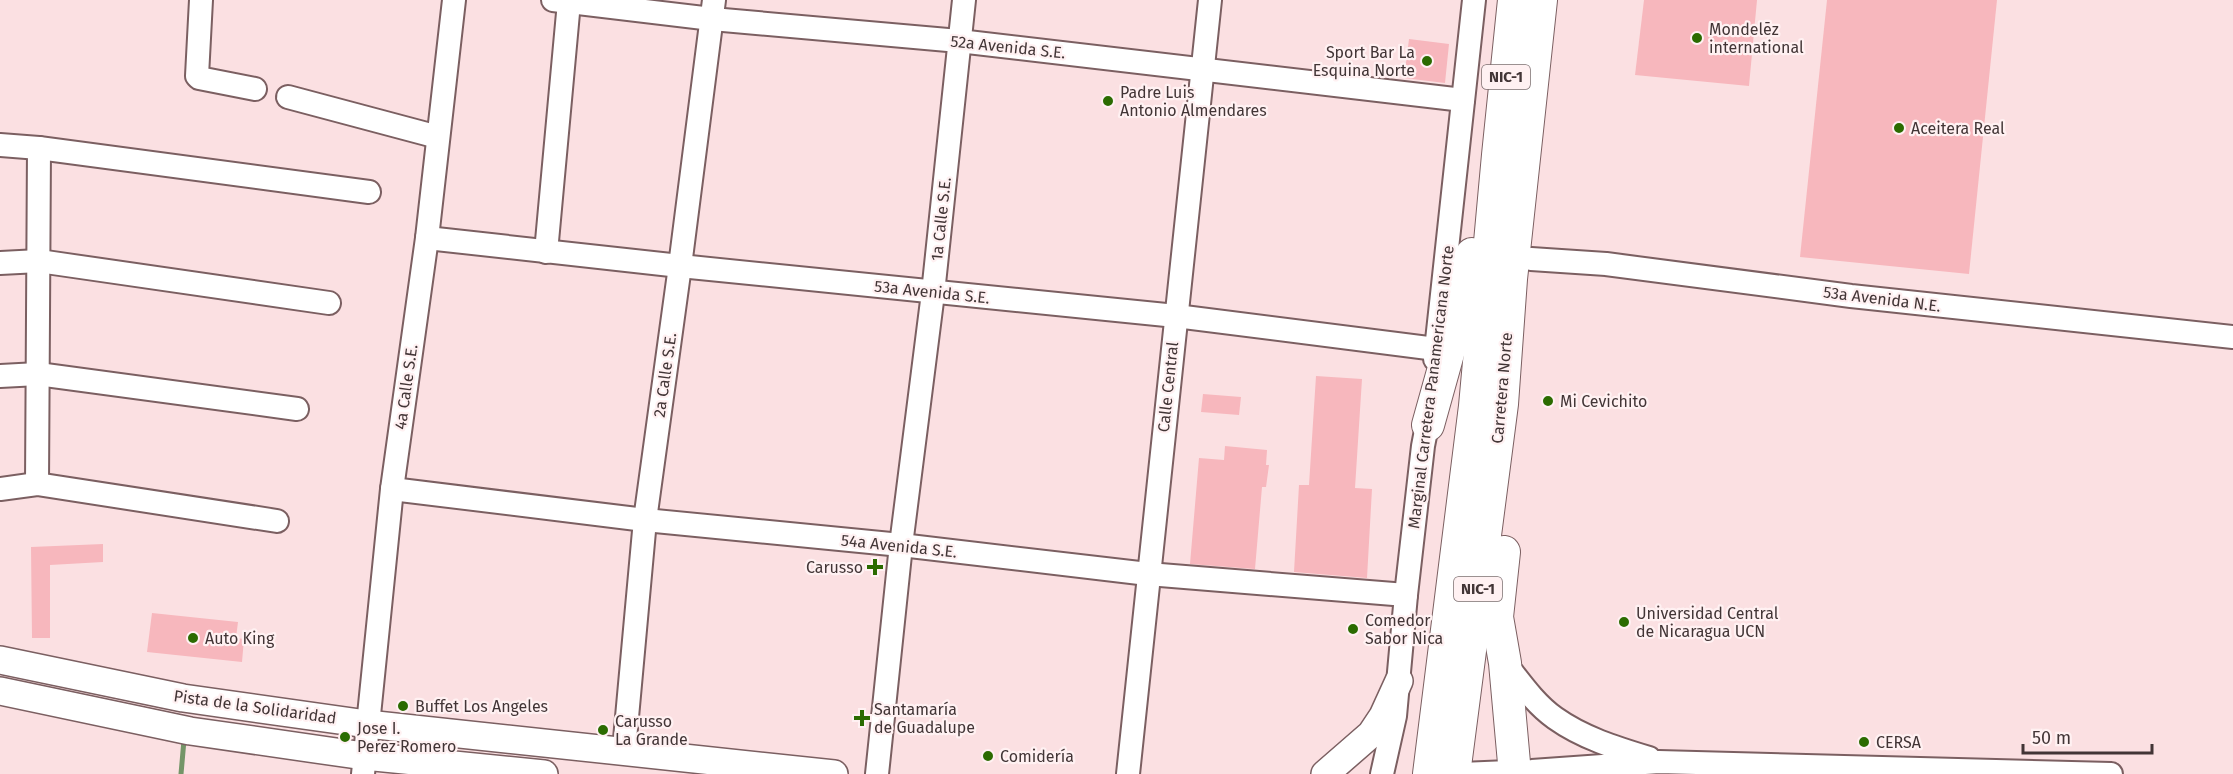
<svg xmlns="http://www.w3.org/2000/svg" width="2233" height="774" viewBox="0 0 2233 774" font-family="'Fira Sans',sans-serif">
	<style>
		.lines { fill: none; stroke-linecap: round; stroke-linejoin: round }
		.stream { stroke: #749568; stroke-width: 5 }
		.building { fill: #f7b7bd }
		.minor-casing { stroke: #7b5f61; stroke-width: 26 }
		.major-casing { stroke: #7b5f61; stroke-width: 30 }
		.highway-casing { stroke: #7b5f61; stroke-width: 34 }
		.minor { stroke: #fff; stroke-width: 22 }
		.major { stroke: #fff; stroke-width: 27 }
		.highway { stroke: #fff; stroke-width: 32 }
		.poi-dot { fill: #2b6b00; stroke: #fff1f2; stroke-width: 2 }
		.labels { text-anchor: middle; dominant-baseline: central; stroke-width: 4.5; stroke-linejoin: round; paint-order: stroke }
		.shield { fill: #fff1f2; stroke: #7b6d6e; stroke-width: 1.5 }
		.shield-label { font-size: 15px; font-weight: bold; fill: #423536 }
		.poi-label { font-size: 16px; fill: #423536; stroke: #fff1f2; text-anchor: start }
		.street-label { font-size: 16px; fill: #423536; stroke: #fff1f2 }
	</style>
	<rect width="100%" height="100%" fill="#fbe0e2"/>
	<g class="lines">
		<!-- stream -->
		<polyline class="stream" points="181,774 184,740"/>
	</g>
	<!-- building -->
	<g class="building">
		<polygon points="1644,0 1757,0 1749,86 1635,75"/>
		<polygon points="1827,0 1997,0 1969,274 1800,257"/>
		<polygon points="1409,39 1449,44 1445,83 1404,78"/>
		<polygon points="1316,376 1362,379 1355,488 1372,489 1367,578 1294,572 1299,485 1309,485"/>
		<polygon points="1203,394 1241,397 1239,415 1201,412"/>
		<polygon points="1225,446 1267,450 1266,465 1269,465 1266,487 1262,487 1255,569 1190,564 1199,458 1224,460"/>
		<polygon points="103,544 103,562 50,565 50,638 32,638 31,547"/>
		<polygon points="152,613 238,622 236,638 244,639 242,662 147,652"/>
	</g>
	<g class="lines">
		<!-- minor casing -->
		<g class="minor-casing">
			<g id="minor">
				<polyline points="201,0 197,76 199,78 255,89"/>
				<polyline points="553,0 712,19 959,41 1463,100"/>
				<polyline points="288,97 438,137"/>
				<polyline points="0,145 39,148 369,192"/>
				<polyline points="427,238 680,266 1176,316 1436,349"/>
				<polyline points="546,252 569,2"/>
				<polyline points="1531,259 1606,264 1851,296 2233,337"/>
				<polyline points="0,263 39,261 329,303"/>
				<polyline points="1435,359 1474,0"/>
				<polyline points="0,376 38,374 297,409"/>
				<polyline points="37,484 39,148"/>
				<polyline points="0,489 37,484 277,521"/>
				<polyline points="392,489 645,520 901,545 1148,574 1406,595"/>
				<path d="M1505,663C1520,682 1535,704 1555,718C1583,738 1616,748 1649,758"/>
				<polyline points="624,750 645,520 680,266 714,0"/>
				<polyline points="363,774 392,489 427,238 454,0"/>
				<polyline points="877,774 901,545 933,293 964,0"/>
				<polyline points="1128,774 1210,0"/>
				<polyline points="1382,774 1395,716 1406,595 1423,446 1430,410"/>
				<polyline points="1461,774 1532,771 1659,762 2111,774"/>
			</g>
		</g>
		<!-- major casing -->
		<g class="major-casing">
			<g id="major">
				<polyline points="0,660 183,698 367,724 834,774"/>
				<polyline points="0,691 190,731 364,756 544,774"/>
				<polyline points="1325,774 1371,734 1383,716 1399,681"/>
			</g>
		</g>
		<!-- highway casing -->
		<g class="highway-casing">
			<g id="highway">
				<polyline points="1428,425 1454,332 1472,254"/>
				<polyline points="1504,552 1497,617 1505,663 1515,774"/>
				<polyline points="1429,774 1475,406 1498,155 1514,0"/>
				<polyline points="1454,774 1502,404 1511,279 1541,0"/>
			</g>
		</g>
		<!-- minor -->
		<use href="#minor" class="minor"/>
		<!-- major -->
		<use href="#major" class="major"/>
		<!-- highway -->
		<use href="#highway" class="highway"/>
	</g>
	<!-- markers -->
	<g class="poi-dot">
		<circle cx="1697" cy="38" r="6"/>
		<circle cx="1427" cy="61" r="6"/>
		<circle cx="1108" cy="101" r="6"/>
		<circle cx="1899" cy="128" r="6"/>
		<circle cx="1548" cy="401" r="6"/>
		<path d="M872 558h6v6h6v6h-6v6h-6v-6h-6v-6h6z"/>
		<circle cx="1624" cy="622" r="6"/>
		<circle cx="1353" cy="629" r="6"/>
		<circle cx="193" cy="638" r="6"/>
		<circle cx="403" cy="706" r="6"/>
		<path d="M859 709h6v6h6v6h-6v6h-6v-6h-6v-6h6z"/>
		<circle cx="603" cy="730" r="6"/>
		<circle cx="345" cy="737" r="6"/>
		<circle cx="1864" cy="742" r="6"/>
		<circle cx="988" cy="756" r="6"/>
	</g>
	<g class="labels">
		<!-- shield labels -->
		<g class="shield">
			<rect x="1482" y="65" width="48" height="24" rx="4.5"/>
			<rect x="1454" y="577" width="48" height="24" rx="4.5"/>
		</g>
		<g class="shield-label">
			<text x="1506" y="77">NIC-1</text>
			<text x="1478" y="589">NIC-1</text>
		</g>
		<!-- poi labels -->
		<g class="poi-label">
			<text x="1709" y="29">Mondelēz<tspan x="1709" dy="18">international</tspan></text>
			<text x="1415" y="52" text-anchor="end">Sport Bar La<tspan x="1415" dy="18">Esquina Norte</tspan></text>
			<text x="1120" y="92">Padre Luis<tspan x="1120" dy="18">Antonio Almendares</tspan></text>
			<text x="1911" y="128">Aceitera Real</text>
			<text x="1560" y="401">Mi Cevichito</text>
			<text x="863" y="567" text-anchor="end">Carusso</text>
			<text x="1636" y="613">Universidad Central<tspan x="1636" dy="18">de Nicaragua UCN</tspan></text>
			<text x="1365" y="620">Comedor<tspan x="1365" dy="18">Sabor Nica</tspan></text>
			<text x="205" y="638">Auto King</text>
			<text x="415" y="706">Buffet Los Angeles</text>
			<text x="874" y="709">Santamaría<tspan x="874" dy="18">de Guadalupe</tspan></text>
			<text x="615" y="721">Carusso<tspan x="615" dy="18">La Grande</tspan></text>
			<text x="357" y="728">Jose I.<tspan x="357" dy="18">Perez Romero</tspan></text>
			<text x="1876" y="742">CERSA</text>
			<text x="1000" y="756">Comidería</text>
		</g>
		<!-- street labels -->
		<g class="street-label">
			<text transform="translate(1008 47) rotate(6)">52a Avenida S.E.</text>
			<text transform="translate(941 219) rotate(-84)">1a Calle S.E.</text>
			<text transform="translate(932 292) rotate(6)">53a Avenida S.E.</text>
			<text transform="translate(1882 299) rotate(7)">53a Avenida N.E.</text>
			<text transform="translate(665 375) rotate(-82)">2a Calle S.E.</text>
			<text transform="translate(406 387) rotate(-82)">4a Calle S.E.</text>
			<text transform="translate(1168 387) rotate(-84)">Calle Central</text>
			<text transform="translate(1431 387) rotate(-83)">Marginal Carretera Panamericana Norte</text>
			<text transform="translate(1502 388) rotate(-85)">Carretera Norte</text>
			<text transform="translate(899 546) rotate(6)">54a Avenida S.E.</text>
			<text transform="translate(255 707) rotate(8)">Pista de la Solidaridad</text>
		</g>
	</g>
	<!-- scale -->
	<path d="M2023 744v9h129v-9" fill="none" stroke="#423536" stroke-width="3"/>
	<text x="2032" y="744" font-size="18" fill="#423536" stroke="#fff1f2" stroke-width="4.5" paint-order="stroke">50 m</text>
</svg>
